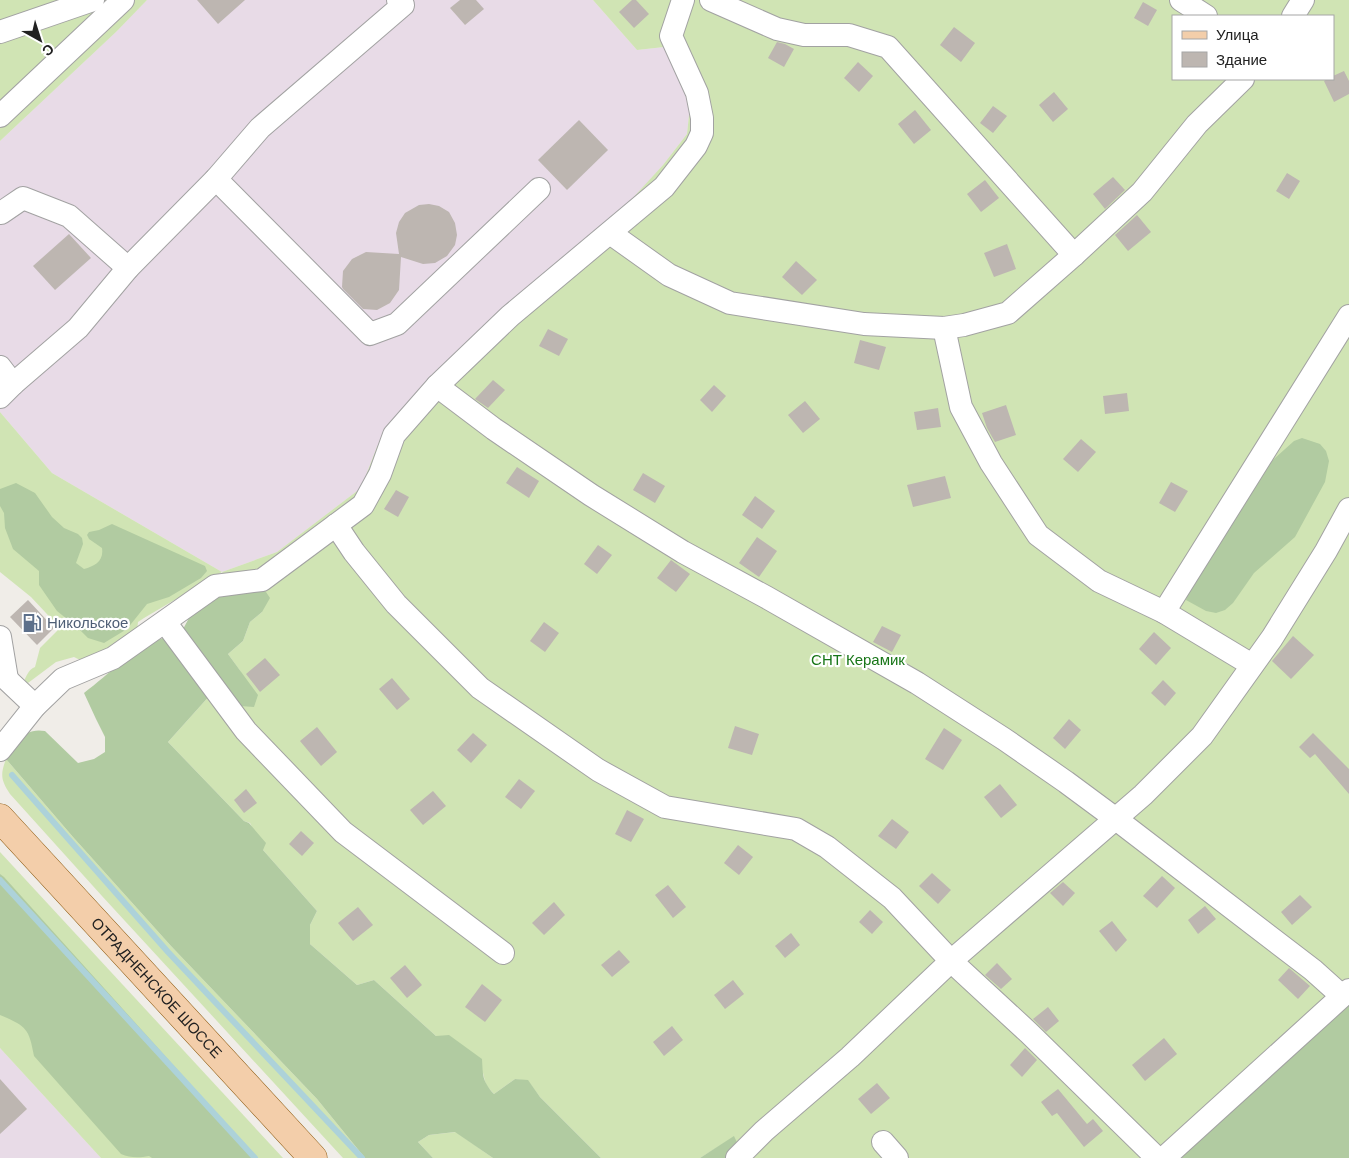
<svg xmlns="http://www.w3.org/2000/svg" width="1349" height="1158" viewBox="0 0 1349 1158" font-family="'DM Sans',sans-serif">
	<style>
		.industrial { fill: #e8dbe7 }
		.grass { fill: #d0e4b4; fill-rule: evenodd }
		.forest { fill: #b1cba1 }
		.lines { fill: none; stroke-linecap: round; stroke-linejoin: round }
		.stream { stroke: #add2d9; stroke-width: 6 }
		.building { fill: #bdb6b1 }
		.minor-casing { stroke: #a2a2a2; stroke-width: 24 }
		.major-casing { stroke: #8d5a10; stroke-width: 29 }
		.minor { stroke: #fff; stroke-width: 22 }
		.major { stroke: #f3ceaa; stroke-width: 28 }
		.labels { text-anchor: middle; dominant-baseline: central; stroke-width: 4.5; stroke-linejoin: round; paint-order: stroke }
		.service-label { font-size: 15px; fill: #4e5e75; stroke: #fff; text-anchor: start }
		.park-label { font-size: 15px; fill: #187618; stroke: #fff }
		.street-label { font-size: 15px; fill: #212121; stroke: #fff }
	</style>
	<rect width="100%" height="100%" fill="#f0ede8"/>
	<!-- industrial -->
	<g class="industrial">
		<polygon points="147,0 593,0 637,50 664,47 679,69 690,106 687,134 663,165 609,225 388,425 377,447 361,488 277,552 222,572 52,473 0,412 0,141 117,31"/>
		<polygon points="0,1048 101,1158 0,1158"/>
	</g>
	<!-- grass -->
	<g class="grass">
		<polygon points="0,0 147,0 117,31 0,141"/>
		<path d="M593,0H1349V1002L1179,1158H730L734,1137L700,1158H601L540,1097L528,1081L515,1079L494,1094L486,1085L483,1073L436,1036L374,980L357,985L310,944V925L317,911L263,850L250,823L244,821L168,742L212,693L241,672L228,654L243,641L250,622L262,612L231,588L222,572L144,618L138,622L137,631L89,659H78L74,657L56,662L28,683L24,681C27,675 29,669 35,667L40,648L60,628L31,597L0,572V412L52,473L222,572L277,552L361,488L377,447L388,425L609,224L663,165L687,134L690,106L679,69L664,47L637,50ZM1173,16H1333V79H1173Z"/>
		<path d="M6,759L73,837L171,946L317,1099L365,1158H343L102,896L10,794C1,780 0,775 6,759Z"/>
		<polygon points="0,852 283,1158 101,1158 0,1048"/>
		<polygon points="456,1132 493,1158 433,1158 418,1142 429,1135"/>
	</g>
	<!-- forest -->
	<g class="forest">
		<polygon points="1302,438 1320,444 1326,451 1329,461 1325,482 1295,537 1254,573 1233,603 1225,610 1216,613 1206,611 1186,600 1189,588 1265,467 1294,441"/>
		<path d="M16,483L35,493L52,517L64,528L78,534L82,538L83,544L76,563L84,569C95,566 104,561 102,548L89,539L87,535L89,532L99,530L112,524L205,566L207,571L201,578L169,597L147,604L127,629L104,643L88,638L77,627L57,611L39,585V571L13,549L5,528L4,513L0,506V489Z"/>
		<polygon points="262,586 270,598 262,612 250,622 243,641 228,654 258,695 254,707 240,706 182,631 189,618 215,592"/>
		<path d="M163,638L173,642L212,693L168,742L244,821L249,823L266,843L263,850L317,911L310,925V944L357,985L374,980L436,1036L449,1035L482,1059C483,1075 482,1081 494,1094L515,1079L528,1080L540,1097L601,1158H493L455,1132L429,1135L418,1142L433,1158H365L317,1099L171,946L73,837L6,759C16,744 23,727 45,731L78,763L94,759L105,752V737L96,719L84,693C109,674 133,649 163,638Z"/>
		<path d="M0,874L4,877L257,1158H152L149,1156C139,1158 130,1158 121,1154L34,1056C29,1028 26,1026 0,1015Z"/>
		<polygon points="1349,1002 1349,1158 1179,1158"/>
		<polygon points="734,1136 740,1149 730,1158 700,1158"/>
	</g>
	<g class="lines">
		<!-- stream -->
		<g class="stream">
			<polyline points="12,775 168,952 362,1158"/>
			<polyline points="0,880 255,1158"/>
		</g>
	</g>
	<!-- building -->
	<g class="building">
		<polygon points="197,0 245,0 218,24"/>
		<polygon points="460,0 476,0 484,9 465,25 450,8"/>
		<polygon points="632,0 636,0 649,14 634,28 619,12"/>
		<polygon points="1143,2 1157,10 1148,26 1134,18"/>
		<polygon points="954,27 975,43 961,62 940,45"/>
		<polygon points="777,42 785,44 794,49 784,67 768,58"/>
		<polygon points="858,62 873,76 859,92 844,78"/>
		<polygon points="1344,71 1349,81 1349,94 1334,102 1324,81 1327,79 1333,79 1333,76"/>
		<polygon points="1054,92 1068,109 1053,122 1039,105"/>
		<polygon points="993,106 1007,116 993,133 980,123"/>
		<polygon points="915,110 931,130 914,144 898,124"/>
		<polygon points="579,120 608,150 567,190 538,160"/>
		<polygon points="1287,173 1300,181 1289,199 1276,191"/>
		<polygon points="1113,177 1125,190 1105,209 1093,194"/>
		<polygon points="985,180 999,198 981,212 967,194"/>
		<polygon points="429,204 439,206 449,212 455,223 457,235 455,245 447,256 435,263 423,264 401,257 399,290 390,303 377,310 363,309 343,289 342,287 343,271 352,259 366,252 399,254 396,233 399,222 405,213 419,205"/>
		<polygon points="1137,215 1151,232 1128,251 1115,235"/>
		<polygon points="69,234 91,258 55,290 33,266"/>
		<polygon points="1007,244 1016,269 994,277 984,253"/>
		<polygon points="796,261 817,280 802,295 782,277"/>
		<polygon points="548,329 568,339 559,356 539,346"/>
		<polygon points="860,340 886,347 879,370 854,363"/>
		<polygon points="493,380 505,390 488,408 475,399"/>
		<polygon points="714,385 726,396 712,412 700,400"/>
		<polygon points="1127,393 1129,411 1105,414 1103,396"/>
		<polygon points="805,401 820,419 803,433 788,415"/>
		<polygon points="1006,405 1016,435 995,442 987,428 982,413"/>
		<polygon points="938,408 941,427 917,430 914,412"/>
		<polygon points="1081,439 1096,452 1078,472 1063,459"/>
		<polygon points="517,467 539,481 529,498 506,483"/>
		<polygon points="643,473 665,486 655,503 633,490"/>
		<polygon points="945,476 951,498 913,507 907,485"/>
		<polygon points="1171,482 1188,491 1175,512 1159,503"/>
		<polygon points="396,490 409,497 398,517 384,509"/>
		<polygon points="755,496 775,511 762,529 742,515"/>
		<polygon points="757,537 777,551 759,577 739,563"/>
		<polygon points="598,545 612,555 597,574 584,564"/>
		<polygon points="671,560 690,574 676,592 657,578"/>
		<polygon points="28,600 54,628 37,645 10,617"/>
		<polygon points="544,622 559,633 545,652 530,641"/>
		<polygon points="882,626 901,635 892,652 873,642"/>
		<polygon points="1154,632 1171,648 1156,665 1139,649"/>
		<polygon points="1293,636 1314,655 1291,679 1272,661"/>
		<polygon points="265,658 280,675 260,692 246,674"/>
		<polygon points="392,678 410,699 397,710 379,689"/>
		<polygon points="1163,680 1176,693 1165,706 1151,693"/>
		<polygon points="1069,719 1081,730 1065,749 1053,738"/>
		<polygon points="735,726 759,734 752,755 728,748"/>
		<polygon points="317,727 337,752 321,766 300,741"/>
		<polygon points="944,728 962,740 943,770 925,759"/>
		<polygon points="473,733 487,745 471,763 457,750"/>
		<polygon points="1313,733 1349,769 1349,794 1315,754 1310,758 1299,747"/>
		<polygon points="519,779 535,791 521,809 505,797"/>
		<polygon points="1000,784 1017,805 1001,818 984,797"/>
		<polygon points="246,789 257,803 244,813 234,800"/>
		<polygon points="433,791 446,806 423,825 410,810"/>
		<polygon points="627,810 644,819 631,842 615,834"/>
		<polygon points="892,819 909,832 896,849 878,836"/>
		<polygon points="301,831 314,843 302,856 289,844"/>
		<polygon points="738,845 753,857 739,875 724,863"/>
		<polygon points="932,873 951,890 938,904 919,886"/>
		<polygon points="1162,876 1175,888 1157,908 1143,896"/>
		<polygon points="1063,882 1075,893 1063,906 1050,893"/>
		<polygon points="668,885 686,907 673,918 655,895"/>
		<polygon points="1300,895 1312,907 1292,925 1281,912"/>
		<polygon points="554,902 565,915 544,935 532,923"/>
		<polygon points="1205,906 1216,919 1198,934 1188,920"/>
		<polygon points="358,907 373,925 353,941 338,923"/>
		<polygon points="870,910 883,922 872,934 859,922"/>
		<polygon points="1112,921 1127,940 1116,952 1099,931"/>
		<polygon points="791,933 800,945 785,958 775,946"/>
		<polygon points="619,950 630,962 612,977 601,965"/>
		<polygon points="997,963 1012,979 1001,989 985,975"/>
		<polygon points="405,965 422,985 407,998 390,978"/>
		<polygon points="1289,968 1310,986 1298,999 1278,980"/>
		<polygon points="733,980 744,994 725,1009 714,995"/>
		<polygon points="482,984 502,1000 485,1022 465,1007"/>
		<polygon points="1048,1007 1059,1021 1046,1032 1033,1019"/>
		<polygon points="672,1026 683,1040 664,1056 653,1042"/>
		<polygon points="1164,1038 1177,1054 1145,1081 1132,1065"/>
		<polygon points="1025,1048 1037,1060 1022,1077 1010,1065"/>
		<polygon points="0,1079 27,1109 0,1134"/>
		<polygon points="877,1083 890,1098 871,1114 858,1099"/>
		<polygon points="1058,1089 1087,1124 1093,1119 1103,1131 1084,1147 1057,1113 1052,1116 1041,1102"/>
	</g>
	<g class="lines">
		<!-- minor casing -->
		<g class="minor-casing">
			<g id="minor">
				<polyline points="711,0 777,29 804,35 849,35 888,47 1074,255"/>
				<polyline points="1181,0 1206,16"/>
				<polyline points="1293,16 1303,0"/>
				<polyline points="0,32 93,0"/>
				<polyline points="0,116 123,0"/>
				<polyline points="216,179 370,334 397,324 539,189"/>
				<polyline points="1,213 23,198 69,216 128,268"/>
				<polyline points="610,233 669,275 730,303 864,324 944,328 964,325 1008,313 1074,255 1142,192 1197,124 1243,79"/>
				<polyline points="944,328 961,407 991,463 1038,535 1099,581 1164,612 1252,665"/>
				<polyline points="0,367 13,384"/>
				<polyline points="437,386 494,429 591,495 683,552 766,597 917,683 1004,739 1066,782 1116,819 1313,970 1342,996"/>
				<polyline points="0,397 13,384 78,328 128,268 216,179 260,128 403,5 398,0"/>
				<polyline points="336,525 354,552 396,604 480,688 598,770 665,807 796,829 827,847 892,898 951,961 1029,1033 1157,1158"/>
				<polyline points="1164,612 1349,316"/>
				<polyline points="165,622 246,731 343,832 503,953"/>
				<polyline points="0,637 7,679"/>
				<polyline points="0,673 35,706"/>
				<polyline points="0,750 35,706 63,679 113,658 215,586 262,580 363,505 380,474 394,435 437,386 510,316 664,187 696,146 702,133 702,118 697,93 671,36 683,0"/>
				<polyline points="883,1142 897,1158"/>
				<polyline points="737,1158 764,1131 850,1057 951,961 1143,795 1202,736 1272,638 1326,551 1349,509"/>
				<polyline points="1164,1158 1349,990"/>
			</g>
		</g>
		<!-- major casing -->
		<g class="major-casing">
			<g id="major">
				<path id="s1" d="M0,818L313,1158"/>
			</g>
		</g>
		<!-- minor -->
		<use href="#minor" class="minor"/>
		<!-- major -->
		<use href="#major" class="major"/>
	</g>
	<!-- icons -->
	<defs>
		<g id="fuel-bare" transform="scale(1.5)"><path d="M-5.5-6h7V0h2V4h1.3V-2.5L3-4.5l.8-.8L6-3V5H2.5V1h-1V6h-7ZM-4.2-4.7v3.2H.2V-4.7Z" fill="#5c6f8a" stroke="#fff" stroke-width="2.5" paint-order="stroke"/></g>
	</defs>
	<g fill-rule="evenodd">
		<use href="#fuel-bare" x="32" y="623"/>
	</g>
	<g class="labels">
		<!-- service labels -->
		<g class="service-label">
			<text x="47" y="623">Никольское</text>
		</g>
		<!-- park labels -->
		<g class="park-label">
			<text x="858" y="660">СНТ Керамик</text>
		</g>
		<!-- street labels -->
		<g class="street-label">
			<text stroke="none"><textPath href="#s1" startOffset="231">ОТРАДНЕНСКОЕ ШОССЕ</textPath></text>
		</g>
	</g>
	<!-- legend -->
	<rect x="1172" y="15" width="162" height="65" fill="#ffffff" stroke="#a6a6a6"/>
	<rect x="1182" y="31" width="25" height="8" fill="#f3ceaa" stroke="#a6a6a6"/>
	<text x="1216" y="40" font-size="15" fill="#212121">Улица</text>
	<rect x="1182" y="52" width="25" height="15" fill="#bdb6b1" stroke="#a6a6a6"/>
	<text x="1216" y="65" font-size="15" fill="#212121">Здание</text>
	<!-- north arrow -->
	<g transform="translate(40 40) rotate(141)" stroke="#ffffff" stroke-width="4" paint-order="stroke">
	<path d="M0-4L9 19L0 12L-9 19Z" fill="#212121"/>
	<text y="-8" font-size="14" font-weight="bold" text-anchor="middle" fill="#212121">С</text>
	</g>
</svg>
